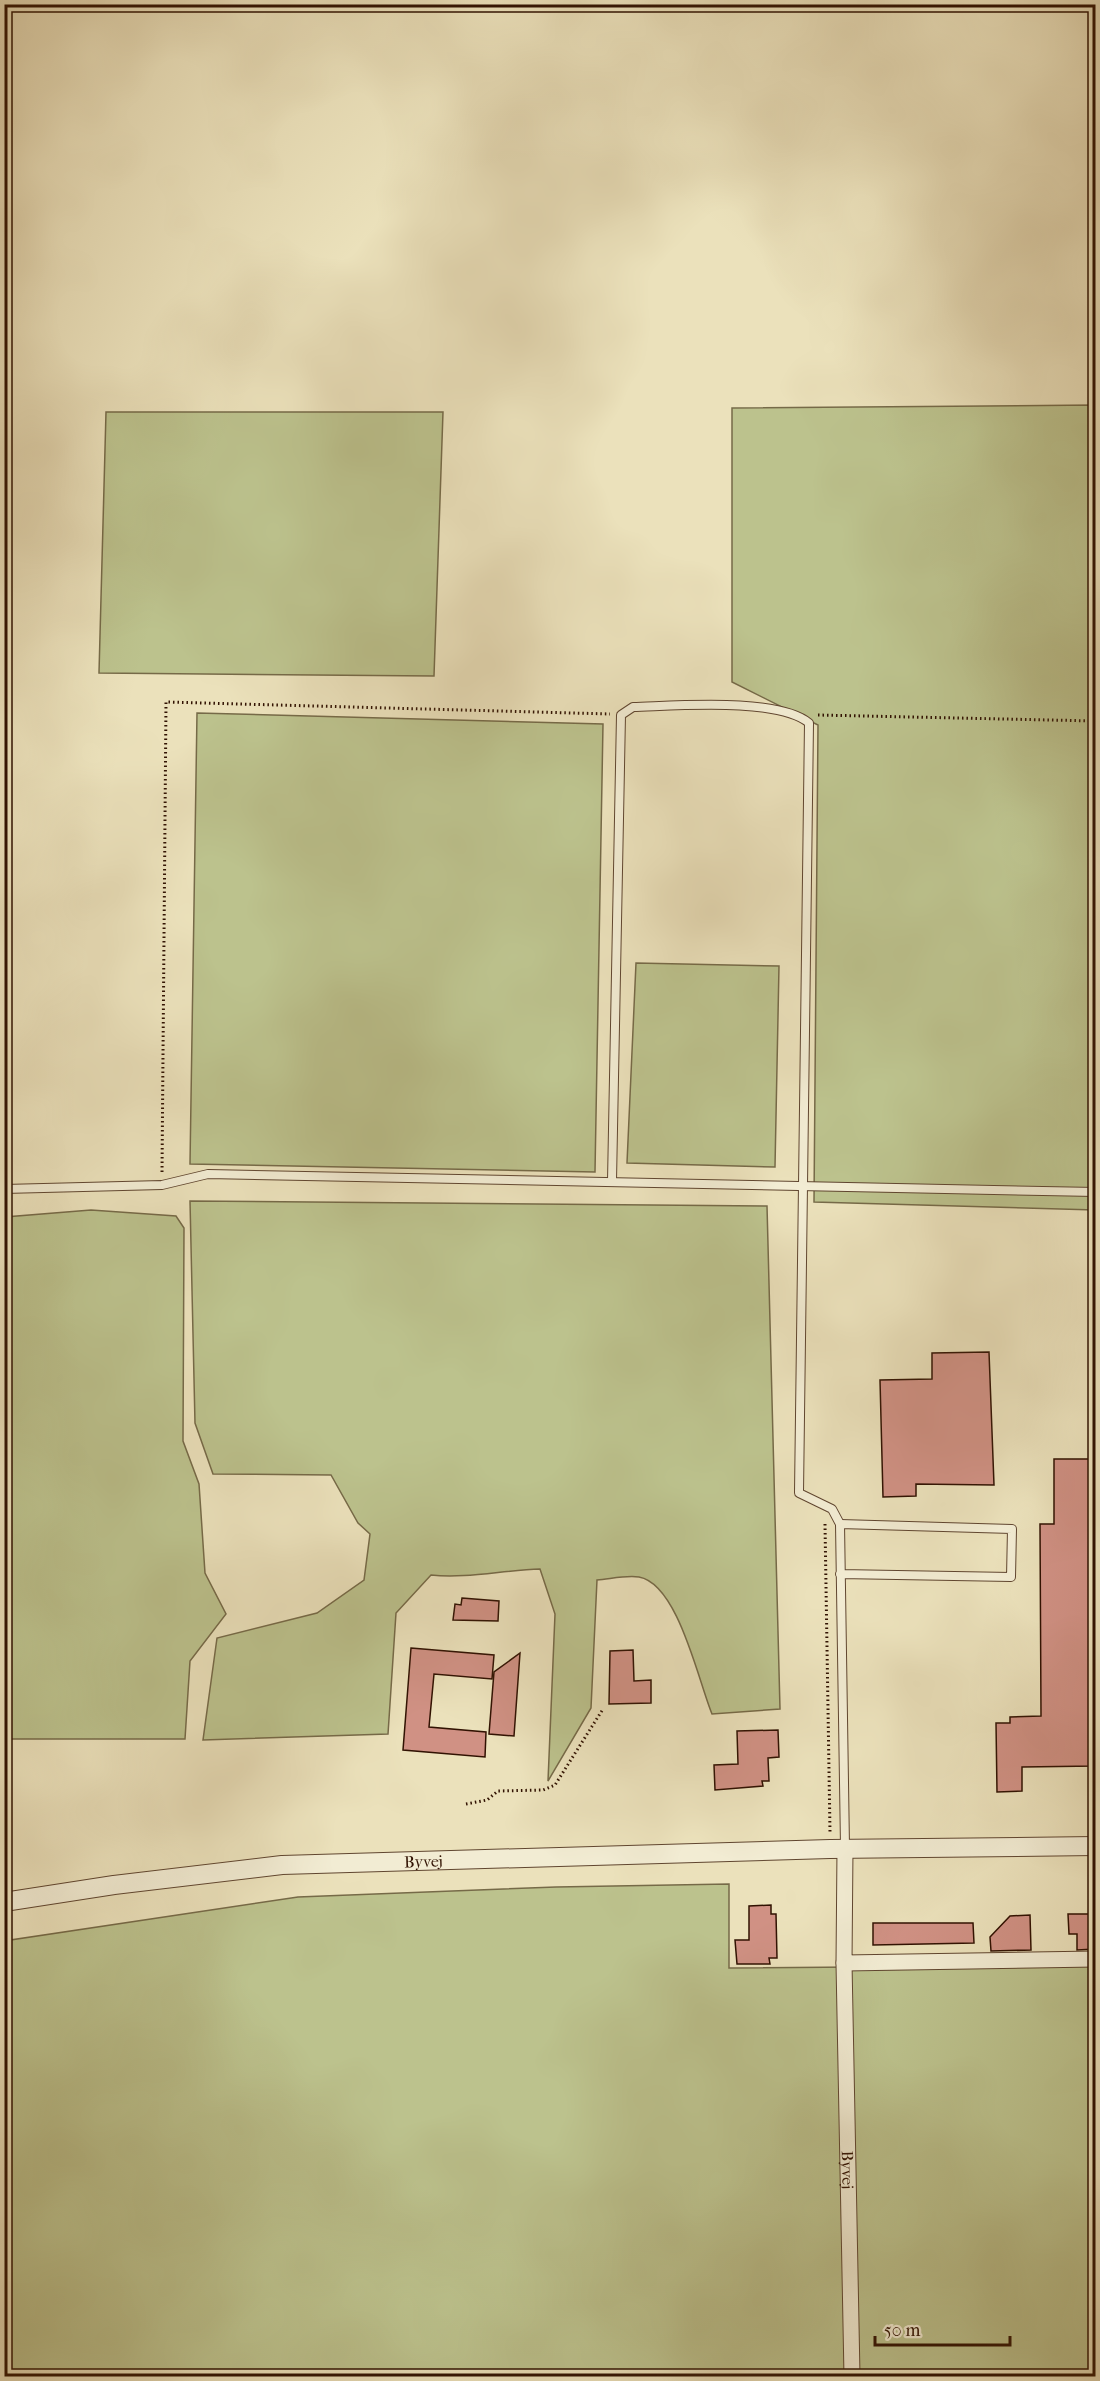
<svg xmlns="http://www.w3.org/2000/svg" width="1100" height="2381" viewBox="0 0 1100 2381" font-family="'IM FELL French Canon',serif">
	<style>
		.green { fill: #bcc28d; stroke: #766a48; stroke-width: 1.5 }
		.building { fill: #d09184; stroke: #311202; stroke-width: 1.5 }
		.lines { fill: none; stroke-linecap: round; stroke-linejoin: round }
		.service-casing { stroke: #604630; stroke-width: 10 }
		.minor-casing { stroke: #604630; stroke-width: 17 }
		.tertiary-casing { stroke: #604630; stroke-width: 20 }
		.path { stroke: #311202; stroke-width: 3; stroke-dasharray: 1.5 3; stroke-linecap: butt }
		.service { stroke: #f2ecd3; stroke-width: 8 }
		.minor { stroke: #f2ecd3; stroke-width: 15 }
		.tertiary { stroke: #f2ecd3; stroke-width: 18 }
		.labels { text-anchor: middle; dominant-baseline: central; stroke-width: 4.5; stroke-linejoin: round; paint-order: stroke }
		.street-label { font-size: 16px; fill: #311202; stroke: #f2ecd3 }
	</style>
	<rect width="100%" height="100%" fill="#ebe1bb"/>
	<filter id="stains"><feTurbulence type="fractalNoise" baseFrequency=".00333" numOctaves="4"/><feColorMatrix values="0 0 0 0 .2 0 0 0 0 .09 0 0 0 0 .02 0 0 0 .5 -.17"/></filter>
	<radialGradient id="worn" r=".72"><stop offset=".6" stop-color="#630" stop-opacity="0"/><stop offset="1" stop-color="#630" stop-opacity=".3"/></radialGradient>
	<!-- green -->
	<g class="green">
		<polygon points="1095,405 1095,1210 814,1202 818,725 732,682 732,408"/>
		<polygon points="106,412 443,412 434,676 99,673"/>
		<polygon points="197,713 603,724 595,1172 190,1164"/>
		<polygon points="636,963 779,966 775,1167 627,1163"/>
		<path d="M190,1201L767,1206L780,1709L712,1714C698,1680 678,1584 639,1577C626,1575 610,1579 597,1580L591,1708L548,1781L555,1614L540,1569C504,1570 465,1579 431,1575L396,1613L388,1734L203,1740L217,1638L317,1613L364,1580L370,1534L358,1523L331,1475L213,1474L195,1423Z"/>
		<polygon points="91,1210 176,1216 184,1228 183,1441 199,1484 205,1573 226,1614 190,1661 185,1739 5,1739 5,1217"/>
		<polygon points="729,1884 729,1968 1095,1965 1095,2376 5,2376 4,1941 298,1897 556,1887"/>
	</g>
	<!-- building -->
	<g class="building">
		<polygon points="989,1352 994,1485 916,1484 916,1496 883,1497 880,1380 932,1379 932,1353"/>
		<polygon points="1054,1459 1095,1459 1095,1766 1022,1767 1022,1791 997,1792 996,1723 1010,1723 1010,1717 1041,1716 1040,1524 1054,1524"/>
		<polygon points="462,1598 499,1601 498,1621 453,1620 455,1604 461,1605"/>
		<polygon points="411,1648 494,1655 492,1679 434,1674 429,1727 486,1732 485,1757 403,1750"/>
		<polygon points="633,1650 634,1681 651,1680 651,1703 609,1704 610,1651"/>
		<polygon points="520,1653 514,1736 489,1734 494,1672"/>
		<polygon points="778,1730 779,1757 768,1758 769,1781 762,1781 763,1786 715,1790 714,1765 738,1764 737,1731"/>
		<polygon points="771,1905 771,1914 776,1914 777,1958 769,1958 770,1964 737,1964 735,1940 749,1940 749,1906"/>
		<polygon points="1068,1914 1095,1914 1095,1949 1077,1950 1077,1934 1069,1934"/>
		<polygon points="1030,1915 1031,1950 991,1951 990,1937 1010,1916"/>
		<polygon points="873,1923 973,1923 974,1943 873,1945"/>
	</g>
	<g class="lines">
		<!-- service casing -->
		<g class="service-casing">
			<g id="service">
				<path d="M612,1181L621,715L633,707C674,706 778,697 809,723L799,1493L832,1509L840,1524"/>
				<polyline points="4,1189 162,1185 208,1174 1096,1192"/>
				<polyline points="840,1574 1011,1577 1012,1529 840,1524 845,1847"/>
			</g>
		</g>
		<!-- minor casing -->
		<g class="minor-casing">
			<g id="minor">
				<polyline points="845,1849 844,1963 1096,1959"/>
				<path id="s1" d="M844,1963L852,2376"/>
			</g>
		</g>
		<!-- tertiary casing -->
		<g class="tertiary-casing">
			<g id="tertiary">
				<path id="s2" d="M4,1902L114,1885L282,1865L830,1849L1096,1846"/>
			</g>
		</g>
		<!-- path -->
		<g class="path">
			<polyline points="818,715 1096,721"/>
			<polyline points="162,1172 166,702 610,714"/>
			<polyline points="825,1524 830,1832"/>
			<polyline points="466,1804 487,1800 498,1791 543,1790 555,1785 603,1709"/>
		</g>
		<!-- service -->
		<use href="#service" class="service"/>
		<!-- minor -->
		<use href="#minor" class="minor"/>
		<!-- tertiary -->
		<use href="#tertiary" class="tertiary"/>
	</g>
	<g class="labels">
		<!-- street labels -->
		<g class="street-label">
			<text stroke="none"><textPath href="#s2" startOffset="422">Byvej</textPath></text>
			<text stroke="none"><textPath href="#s1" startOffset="207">Byvej</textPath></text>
		</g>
	</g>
	<!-- margin -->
	<rect width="1100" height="2381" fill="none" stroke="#ebe1bb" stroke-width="24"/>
	<rect x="6" y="6" width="1088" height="2369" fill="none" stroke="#311202" stroke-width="3"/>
	<rect x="12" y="12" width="1076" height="2357" fill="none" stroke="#311202" stroke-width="1.5"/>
	<!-- scale -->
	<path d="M875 2336v9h135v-9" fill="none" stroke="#311202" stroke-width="3"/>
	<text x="884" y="2336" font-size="18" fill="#311202" stroke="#f2ecd3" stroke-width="4.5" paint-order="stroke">50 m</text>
	<rect width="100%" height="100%" filter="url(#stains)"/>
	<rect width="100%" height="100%" fill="url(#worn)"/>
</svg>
